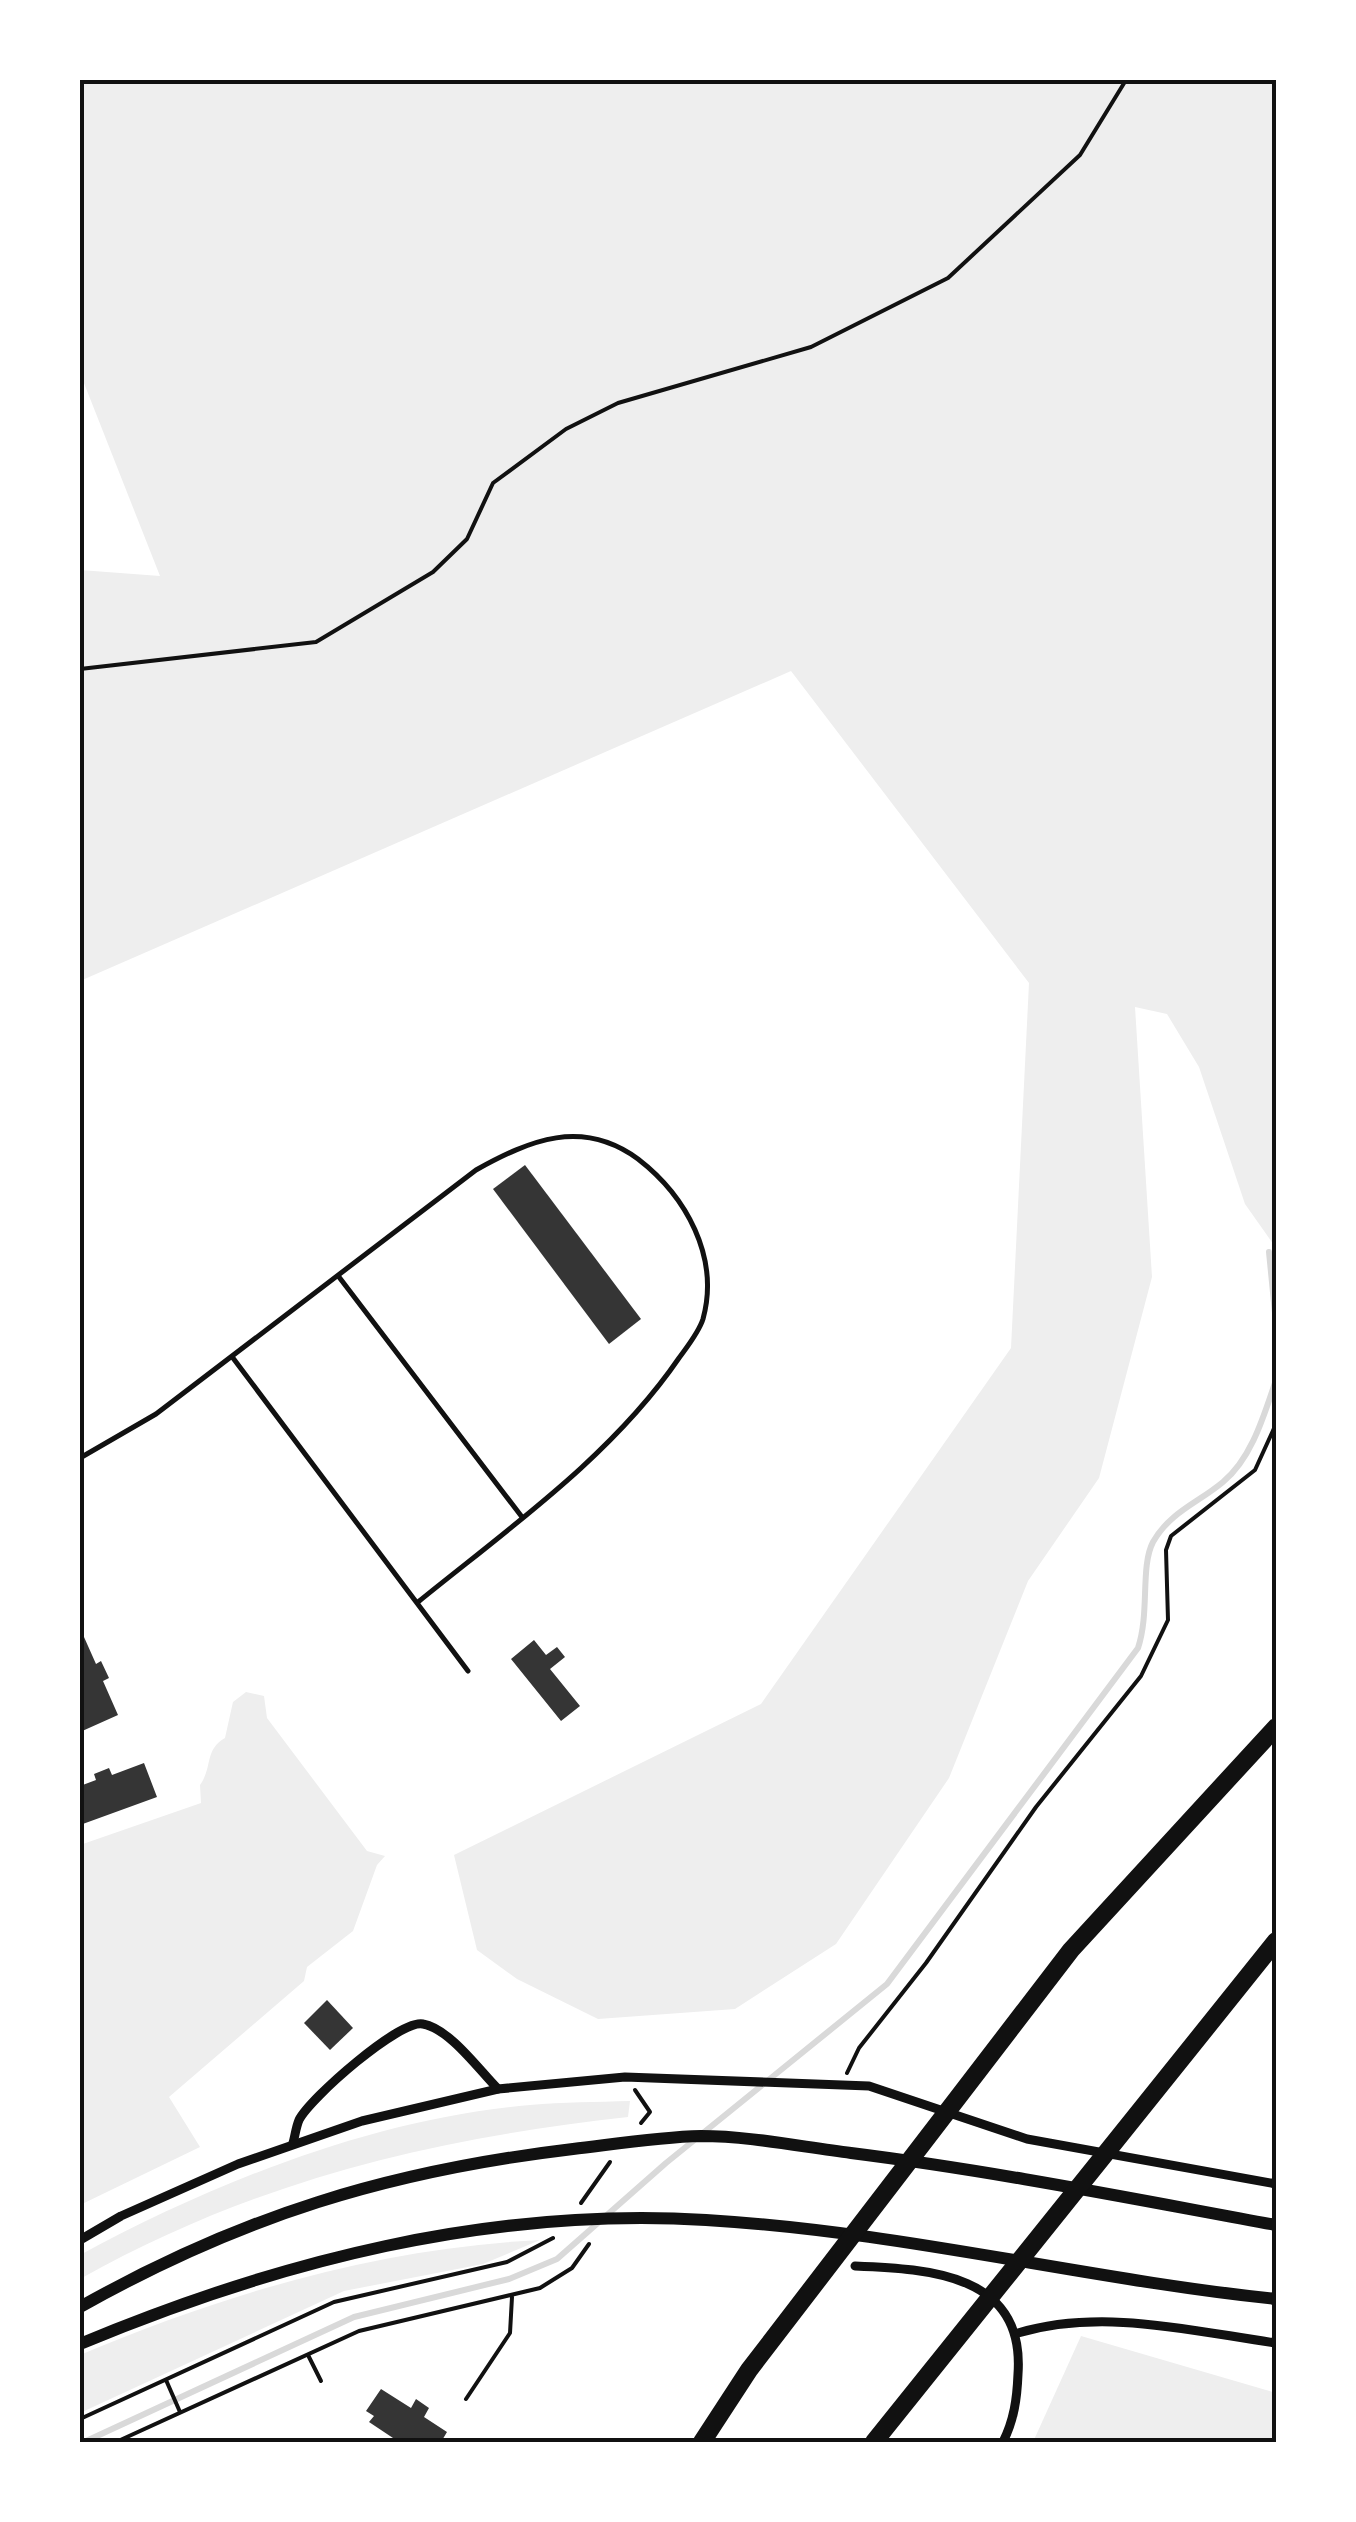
<svg xmlns="http://www.w3.org/2000/svg" width="1356" height="2522" viewBox="0 0 1356 2522" font-family="'Noto Sans',sans-serif">
	<style>
		.green { fill: #eee }
		.lines { fill: none; stroke-linecap: round; stroke-linejoin: round }
		.stream { stroke: #d9d9d9; stroke-width: 6 }
		.building { fill: #353535 }
		.path { stroke: #111; stroke-width: 4 }
		.service { stroke: #111; stroke-width: 5 }
		.minor { stroke: #111; stroke-width: 9 }
		.secondary { stroke: #111; stroke-width: 12 }
		.motorway { stroke: #111; stroke-width: 18 }
		.neatline { fill: none; stroke: #111; stroke-width: 4 }
	</style>
	<rect width="100%" height="100%" fill="#fff"/>
	<!-- green -->
	<g class="green">
		<polygon points="80,80 1276,80 1276,1248 1245,1204 1199,1067 1167,1014 1135,1007 1152,1277 1099,1478 1028,1581 949,1778 836,1944 735,2009 598,2019 517,1979 477,1950 454,1855 761,1704 1011,1348 1029,983 791,671 80,981 80,570 160,576 80,373"/>
		<path d="M246,1692L264,1696L267,1718L367,1851L385,1856L377,1865L353,1931L307,1967L304,1981L169,2097L200,2147L80,2205V1845L201,1803L200,1785C213,1767 204,1750 225,1738L233,1702Z"/>
		<path d="M630,2101L628,2117C430,2139 255,2181 80,2279V2255C215,2182 375,2118 530,2105C563,2102 597,2102 630,2101Z"/>
		<path d="M540,2240L483,2264L344,2291L80,2413V2355C227,2293 379,2248 540,2240Z"/>
		<polygon points="1081,2336 1276,2393 1276,2442 1033,2442"/>
	</g>
	<g class="lines">
		<!-- stream -->
		<g class="stream">
			<polyline points="1269,1252 1276,1323"/>
			<path d="M84,2442L354,2317L509,2279L557,2259L666,2163L887,1984L1138,1648C1150,1612 1140,1567 1153,1542C1170,1512 1198,1503 1223,1482C1252,1458 1264,1415 1276,1380"/>
		</g>
	</g>
	<!-- building -->
	<g class="building">
		<polygon points="525,1165 641,1319 609,1344 493,1189"/>
		<polygon points="80,1628 96,1664 101,1661 109,1678 103,1681 118,1715 80,1732"/>
		<polygon points="534,1640 546,1655 557,1647 565,1657 550,1669 580,1706 561,1721 511,1659"/>
		<polygon points="144,1763 157,1797 80,1825 80,1786 96,1780 94,1774 109,1768 112,1775"/>
		<polygon points="327,2000 353,2028 330,2050 304,2023"/>
		<polygon points="381,2389 411,2408 416,2399 429,2408 424,2417 447,2432 441,2442 399,2442 369,2422 374,2416 366,2411"/>
	</g>
	<g class="lines">
		<!-- path -->
		<g class="path">
			<polyline points="80,669 316,642 433,572 467,539 493,483 566,429 618,403 811,347 948,278 1080,155 1126,80"/>
			<polyline points="847,2073 859,2048 926,1963 1036,1807 1141,1676 1168,1620 1166,1550 1171,1536 1255,1470 1276,1424"/>
			<polyline points="635,2090 650,2112 641,2123"/>
			<polyline points="581,2203 610,2162"/>
			<polyline points="308,2355 321,2381"/>
			<polyline points="166,2380 180,2412"/>
			<polyline points="466,2399 510,2333 512,2297"/>
			<polyline points="80,2419 334,2302 507,2262 553,2238"/>
			<polyline points="116,2442 359,2331 540,2288 572,2268 589,2244"/>
		</g>
		<!-- service -->
		<g class="service">
			<polyline points="339,1277 522,1517"/>
			<polyline points="233,1358 468,1671"/>
			<path d="M80,1458L156,1414L476,1170C530,1140 582,1118 638,1159C686,1196 720,1257 703,1319C699,1332 687,1347 679,1358C612,1456 509,1528 418,1602"/>
		</g>
		<!-- minor -->
		<g class="minor">
			<path d="M293,2143C295,2136 296,2127 299,2120C310,2098 400,2019 423,2024C450,2029 479,2070 498,2089"/>
			<polyline points="80,2240 121,2216 238,2164 362,2121 498,2089 625,2077 869,2086 1027,2139 1276,2184"/>
			<path d="M855,2266C930,2269 1025,2274 1018,2374C1017,2399 1014,2420 1003,2442"/>
			<path d="M1018,2333C1102,2308 1191,2331 1276,2343"/>
		</g>
		<!-- secondary -->
		<g class="secondary">
			<path d="M80,2307C242,2216 388,2171 573,2149C615,2144 658,2137 701,2136C750,2136 802,2147 851,2153C994,2171 1134,2199 1276,2225"/>
			<path d="M80,2344C279,2261 488,2207 706,2220C898,2231 1085,2279 1276,2299"/>
		</g>
		<!-- motorway -->
		<g class="motorway">
			<polyline points="702,2442 749,2370 1071,1950 1276,1727"/>
			<polyline points="874,2442 1276,1941"/>
		</g>
	</g>
	<!-- border -->
	<rect width="1356" height="2522" fill="none" stroke="#ffffff" stroke-width="165"/>
	<rect x="82" y="82" width="1192" height="2358" class="neatline"/>
</svg>
